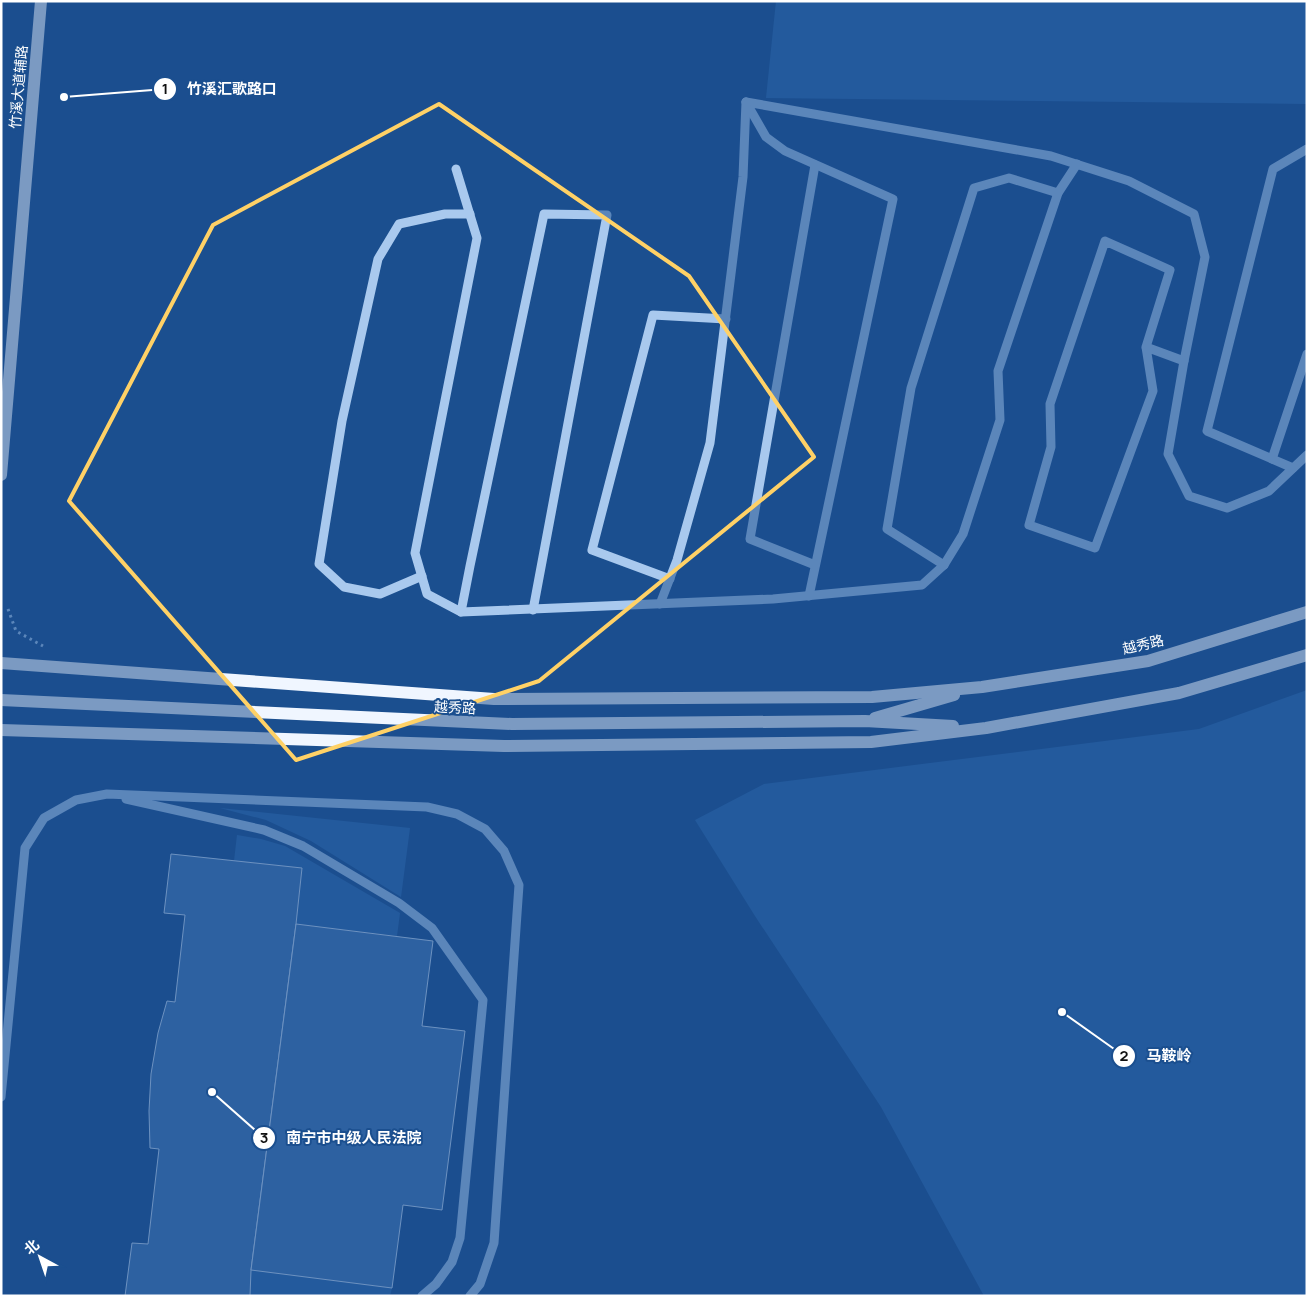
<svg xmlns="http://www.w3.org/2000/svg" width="1308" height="1297" viewBox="0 0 1308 1297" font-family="Manrope,'Noto Sans SC',sans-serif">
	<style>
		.green { fill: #2e69ad }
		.building { fill: #4478b7; stroke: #cfe3fa }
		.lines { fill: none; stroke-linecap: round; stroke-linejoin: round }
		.path { stroke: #a9c9ee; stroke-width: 3; stroke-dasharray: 2.5 4; stroke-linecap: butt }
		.minor { stroke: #a9c9ee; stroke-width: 9 }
		.major { stroke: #f0f6ff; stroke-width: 12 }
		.marked { fill: none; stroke: #ffd166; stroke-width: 4; stroke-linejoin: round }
		.labels { text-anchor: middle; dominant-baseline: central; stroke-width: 4; stroke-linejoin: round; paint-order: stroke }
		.street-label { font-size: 14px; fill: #fff; stroke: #1b4f8f }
		.leader { fill: none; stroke: #fff; stroke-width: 2 }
		.callout-dot { fill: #fff; stroke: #1b4f8f; stroke-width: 2 }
		.mark-label { font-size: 15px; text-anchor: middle; font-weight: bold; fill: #111 }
		.callout-label { font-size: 15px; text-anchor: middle; font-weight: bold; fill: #fff; stroke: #1b4f8f; stroke-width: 4; stroke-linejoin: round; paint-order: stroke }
	</style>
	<rect width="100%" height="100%" fill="#1b4f8f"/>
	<!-- green -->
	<g class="green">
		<polygon points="776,1 1307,1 1307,104 766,98"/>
		<polygon points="1307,690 1307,1296 984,1296 881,1107 755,916 695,820 764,784 1199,729"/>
		<polygon points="220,808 410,828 401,897 311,841 266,820"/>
		<polygon points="237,835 261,839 285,846 400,913 397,936 296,924 302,868 234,861"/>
		<polygon points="251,1270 392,1288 390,1296 250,1296"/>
	</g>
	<!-- building -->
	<g class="building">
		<polygon points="171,854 302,868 296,924 251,1270 250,1296 125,1296 132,1243 148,1244 159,1149 150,1148 149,1111 151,1074 158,1033 167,1001 175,1002 185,915 164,913"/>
		<polygon points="296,924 433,941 422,1026 465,1031 442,1210 403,1205 392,1288 251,1270"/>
	</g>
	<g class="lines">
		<!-- path -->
		<polyline class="path" points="8,609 16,631 43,646"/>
		<!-- minor -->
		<g class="minor">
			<polyline points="746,102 1051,156 1129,181 1194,214 1205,257 1184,361 1168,454 1189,496 1227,508 1269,491 1307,455"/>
			<polyline points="746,102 766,137 785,151 893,199 809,596"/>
			<polyline points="456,169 477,238 415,553 427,594 461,612 773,599 922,585 944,565 963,534 1000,420 998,371 1058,193 1077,164"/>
			<polyline points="1146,347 1153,391 1095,548 1029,525 1051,447 1050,404 1105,241 1170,270 1146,347 1184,361"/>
			<polyline points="1272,459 1307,354"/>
			<polyline points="1293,468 1207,431 1273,169 1307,149"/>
			<polyline points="815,565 750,539 815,165"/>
			<polyline points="944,565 887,529 911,388 974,188 1009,178 1058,193"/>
			<polyline points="422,576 380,594 344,587 319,564 342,421 378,259 399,224 445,214 470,214"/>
			<polyline points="670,579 592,550 653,315 726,319"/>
			<polyline points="660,604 677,560 710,443 743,177 746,102"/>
			<polyline points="461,612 470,566 544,214 607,215 533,610"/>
			<polyline points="126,799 264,830 303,846 399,903 432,928 483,1000 460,1238 452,1262 436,1284 422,1296"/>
			<polyline points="1,1097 25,848 44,818 76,800 107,794 427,807 457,814 485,829 504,851 519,885 494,1243 480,1284 470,1296"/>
		</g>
		<!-- major -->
		<g class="major">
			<polyline points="1,475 41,1"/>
			<polyline points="1,663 494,699 872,697 982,687 1148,661 1307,612"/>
			<polyline points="1,700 512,724 865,721 953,726"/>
			<polyline points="875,718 954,695"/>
			<polyline points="1,730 504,746 871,742 986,728 1179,693 1307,655"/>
		</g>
	</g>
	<!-- marked area -->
	<path d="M0 0H1308V1297H0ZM439,104L689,276L814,457L539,681L296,760L69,501L213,225Z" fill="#1b4f8f" fill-opacity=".55" fill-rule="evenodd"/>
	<path class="marked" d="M439,104L689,276L814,457L539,681L296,760L69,501L213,225Z"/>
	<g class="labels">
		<!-- street labels -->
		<g class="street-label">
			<text transform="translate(18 87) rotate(-85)">竹溪大道辅路</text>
			<text transform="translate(1143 644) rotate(-13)">越秀路</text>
			<text transform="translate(455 707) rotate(3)">越秀路</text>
		</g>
	</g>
	<!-- callouts -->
	<path class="leader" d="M64 97L165 89M1062 1012L1124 1056M212 1092L264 1138"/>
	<g class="callout-dot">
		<circle cx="64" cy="97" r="5"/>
		<circle cx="1062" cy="1012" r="5"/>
		<circle cx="212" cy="1092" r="5"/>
		<circle cx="165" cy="89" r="12"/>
		<circle cx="1124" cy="1056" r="12"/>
		<circle cx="264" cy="1138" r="12"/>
	</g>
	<g class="mark-label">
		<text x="165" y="94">1</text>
		<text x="1124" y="1061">2</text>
		<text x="264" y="1143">3</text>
	</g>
	<g class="callout-label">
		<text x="232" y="94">竹溪汇歌路口</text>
		<text x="1169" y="1061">马鞍岭</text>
		<text x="354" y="1143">南宁市中级人民法院</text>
	</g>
	<!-- border -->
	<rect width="1308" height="1297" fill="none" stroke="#ffffff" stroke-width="5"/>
	<!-- north arrow -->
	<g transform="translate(40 1257) rotate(320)" stroke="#1b4f8f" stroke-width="4" paint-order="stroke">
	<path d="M0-4L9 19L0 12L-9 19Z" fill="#ffffff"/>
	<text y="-8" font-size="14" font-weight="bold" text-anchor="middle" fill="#ffffff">北</text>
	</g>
</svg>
